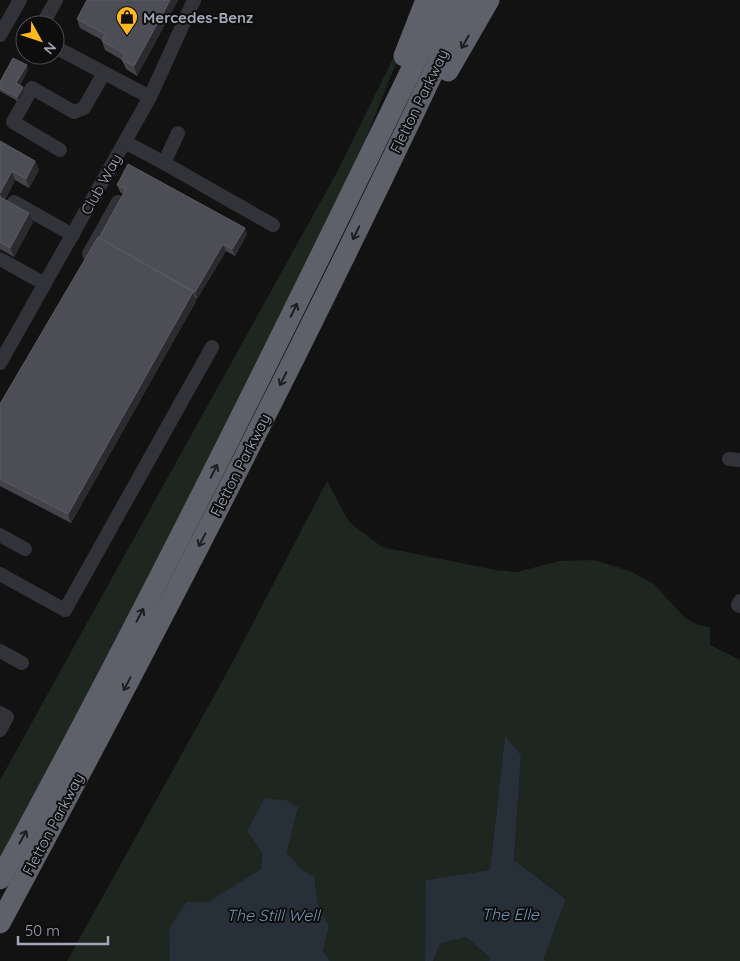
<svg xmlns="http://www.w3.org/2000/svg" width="740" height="961" viewBox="0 0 740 961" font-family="Quicksand,sans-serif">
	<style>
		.green { fill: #1d261f }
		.water { fill: #273038 }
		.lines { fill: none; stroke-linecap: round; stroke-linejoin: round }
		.minor { stroke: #323339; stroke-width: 14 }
		.highway { stroke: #5e616a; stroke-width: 21 }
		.wall { fill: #434349 }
		.shaded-wall { fill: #2b2b2f }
		.building { fill: #4d4e55; stroke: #5b5c64 }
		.oneway { stroke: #1d1e20 }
		.labels { text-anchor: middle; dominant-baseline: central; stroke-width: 4; stroke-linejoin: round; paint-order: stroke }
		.poi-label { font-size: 15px; font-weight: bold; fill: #a2a7b5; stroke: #0d0d0e; text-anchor: start }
		.street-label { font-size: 15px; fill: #a2a7b5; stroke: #0d0d0e }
		.water-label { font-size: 16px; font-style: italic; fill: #7595b4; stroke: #0d0d0e }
	</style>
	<rect width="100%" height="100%" fill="#121213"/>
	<!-- green -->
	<g class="green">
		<polygon points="419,6 352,173 254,377 0,864 0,780 337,172"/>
		<polygon points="327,481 349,522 382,547 495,570 517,572 559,561 594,560 630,571 654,584 684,617 698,625 710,627 710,645 740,660 740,961 545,961 544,958 566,899 514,860 521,755 505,737 490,870 427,880 425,961 330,961 323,951 329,926 317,902 315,879 299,867 287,852 297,807 262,852 261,869 169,929 170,961 67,961 230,667"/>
		<polygon points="466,937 490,958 489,961 433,961 440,944"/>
	</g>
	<!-- water -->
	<g class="water">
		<polygon points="505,736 521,755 514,860 566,899 544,958 545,961 489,961 490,958 466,937 440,944 433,961 425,961 426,880 490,870"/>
		<polygon points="265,798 286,800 298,807 287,852 299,867 315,878 317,902 329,926 323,951 330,961 170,961 169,929 186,902 208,902 261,869 262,852 247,831"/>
	</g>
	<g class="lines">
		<!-- minor -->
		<g class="minor">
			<polyline points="42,25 56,0"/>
			<polyline points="0,35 20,0"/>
			<polyline points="55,47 150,97"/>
			<polyline points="125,142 164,163 178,133"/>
			<polyline points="60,150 13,122 32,88 74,112 84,108 104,73"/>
			<polyline points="164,163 273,225"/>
			<polyline points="14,202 73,235"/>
			<polyline points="89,254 118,202"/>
			<polyline points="0,259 45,284"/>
			<polyline points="0,363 150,97 194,0"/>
			<polyline points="729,459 740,460"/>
			<polyline points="0,535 25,549"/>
			<polyline points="0,574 65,610 212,347"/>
			<polyline points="740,601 738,605 740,606"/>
			<polyline points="0,651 22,663"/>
			<polyline points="0,713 7,717 0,730"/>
		</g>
		<!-- highway -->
		<g class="highway">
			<polyline points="404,56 426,0"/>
			<polyline points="448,71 489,0"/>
			<path d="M0,879C157,591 302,296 445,0"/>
			<path d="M0,923C164,619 322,313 467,0"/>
		</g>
	</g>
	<!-- wall -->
	<g class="wall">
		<polygon points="178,0 137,76 126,69 122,60 105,50 102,41 102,40 80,28 77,19"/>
		<polygon points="28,70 20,85 23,87 25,92 19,102 0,91 0,82"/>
		<polygon points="0,141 35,161 39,170 29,188 15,180 5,200 33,222 14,257 0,249"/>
		<polygon points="117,185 245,228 247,234 235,256 226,251 197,299 195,298 196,301 71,523 0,486 0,404 99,238 123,194 120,192"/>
	</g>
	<!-- shaded-wall -->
	<g class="shaded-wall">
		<polygon points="170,0 178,0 137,76 134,66"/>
		<polygon points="27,65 28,70 18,88 16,83"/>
		<polygon points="23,87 25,92 19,102 17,97"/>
		<polygon points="35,161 39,170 29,188 26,179"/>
		<polygon points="12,171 15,180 4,202 0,193"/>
		<polygon points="29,213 33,222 14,257 10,248"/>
		<polygon points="245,228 247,234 235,256 232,249"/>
		<polygon points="223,244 226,251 197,299 195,292"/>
		<polygon points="193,292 196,301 71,523 68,514"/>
	</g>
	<!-- building -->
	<g class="building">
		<polygon points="87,0 170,0 134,66 122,60 125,54 102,41 105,34 77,19"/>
		<polygon points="13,58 27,65 16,83 23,87 17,97 0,88 0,82"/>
		<polygon points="0,141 35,161 26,179 12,171 0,193"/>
		<polygon points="128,164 245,228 232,249 223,244 195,292 99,238 126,189 117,185"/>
		<polygon points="0,197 29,213 10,248 0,242"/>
		<polygon points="98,237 193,292 68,514 0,479 0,404"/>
	</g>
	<!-- one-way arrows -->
	<defs><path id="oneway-shaft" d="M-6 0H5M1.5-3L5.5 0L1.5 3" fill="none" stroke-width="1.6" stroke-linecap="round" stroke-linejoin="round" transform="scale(1.25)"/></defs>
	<g class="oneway">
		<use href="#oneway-shaft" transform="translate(465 42) rotate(120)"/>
		<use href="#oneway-shaft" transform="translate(356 233) rotate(116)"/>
		<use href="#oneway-shaft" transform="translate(294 310) rotate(-64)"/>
		<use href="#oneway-shaft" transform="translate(283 379) rotate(116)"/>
		<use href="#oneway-shaft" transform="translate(214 471) rotate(-64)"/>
		<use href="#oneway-shaft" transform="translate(202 540) rotate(118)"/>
		<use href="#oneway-shaft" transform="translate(140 615) rotate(-62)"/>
		<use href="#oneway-shaft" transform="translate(127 684) rotate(118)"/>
		<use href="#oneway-shaft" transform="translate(23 837) rotate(-61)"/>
	</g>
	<!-- icons -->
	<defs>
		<g id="shop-pin" transform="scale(1.125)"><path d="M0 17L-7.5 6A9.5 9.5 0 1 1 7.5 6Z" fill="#ffb91e" stroke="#0d0d0e"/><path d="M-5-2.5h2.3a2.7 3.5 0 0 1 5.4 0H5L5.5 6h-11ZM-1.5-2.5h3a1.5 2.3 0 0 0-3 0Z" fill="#111"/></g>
	</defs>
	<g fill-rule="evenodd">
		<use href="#shop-pin" x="127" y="17"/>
	</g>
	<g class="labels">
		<!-- poi labels -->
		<g class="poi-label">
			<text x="143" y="17">Mercedes-Benz</text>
		</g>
		<!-- street labels -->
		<g class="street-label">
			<text transform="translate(419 101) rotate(-64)">Fletton Parkway</text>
			<text transform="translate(101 184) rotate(-61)">Club Way</text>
			<text transform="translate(240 465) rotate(-63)">Fletton Parkway</text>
			<text transform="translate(53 824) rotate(-62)">Fletton Parkway</text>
		</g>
		<!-- water labels -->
		<g class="water-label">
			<text x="510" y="914">The Elle</text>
			<text x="273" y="915">The Still Well</text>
		</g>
	</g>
	<!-- north arrow -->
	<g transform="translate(40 40) rotate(130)"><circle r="24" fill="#0d0d0e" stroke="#494b51"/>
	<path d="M0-4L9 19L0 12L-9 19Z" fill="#ffb91e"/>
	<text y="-8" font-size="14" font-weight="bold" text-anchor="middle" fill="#a2a7b5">N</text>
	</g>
	<!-- scale -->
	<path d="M18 936v8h90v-8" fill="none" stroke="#a2a7b5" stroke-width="2.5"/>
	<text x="25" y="936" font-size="15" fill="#a2a7b5" stroke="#0d0d0e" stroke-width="4" paint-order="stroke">50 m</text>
</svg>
